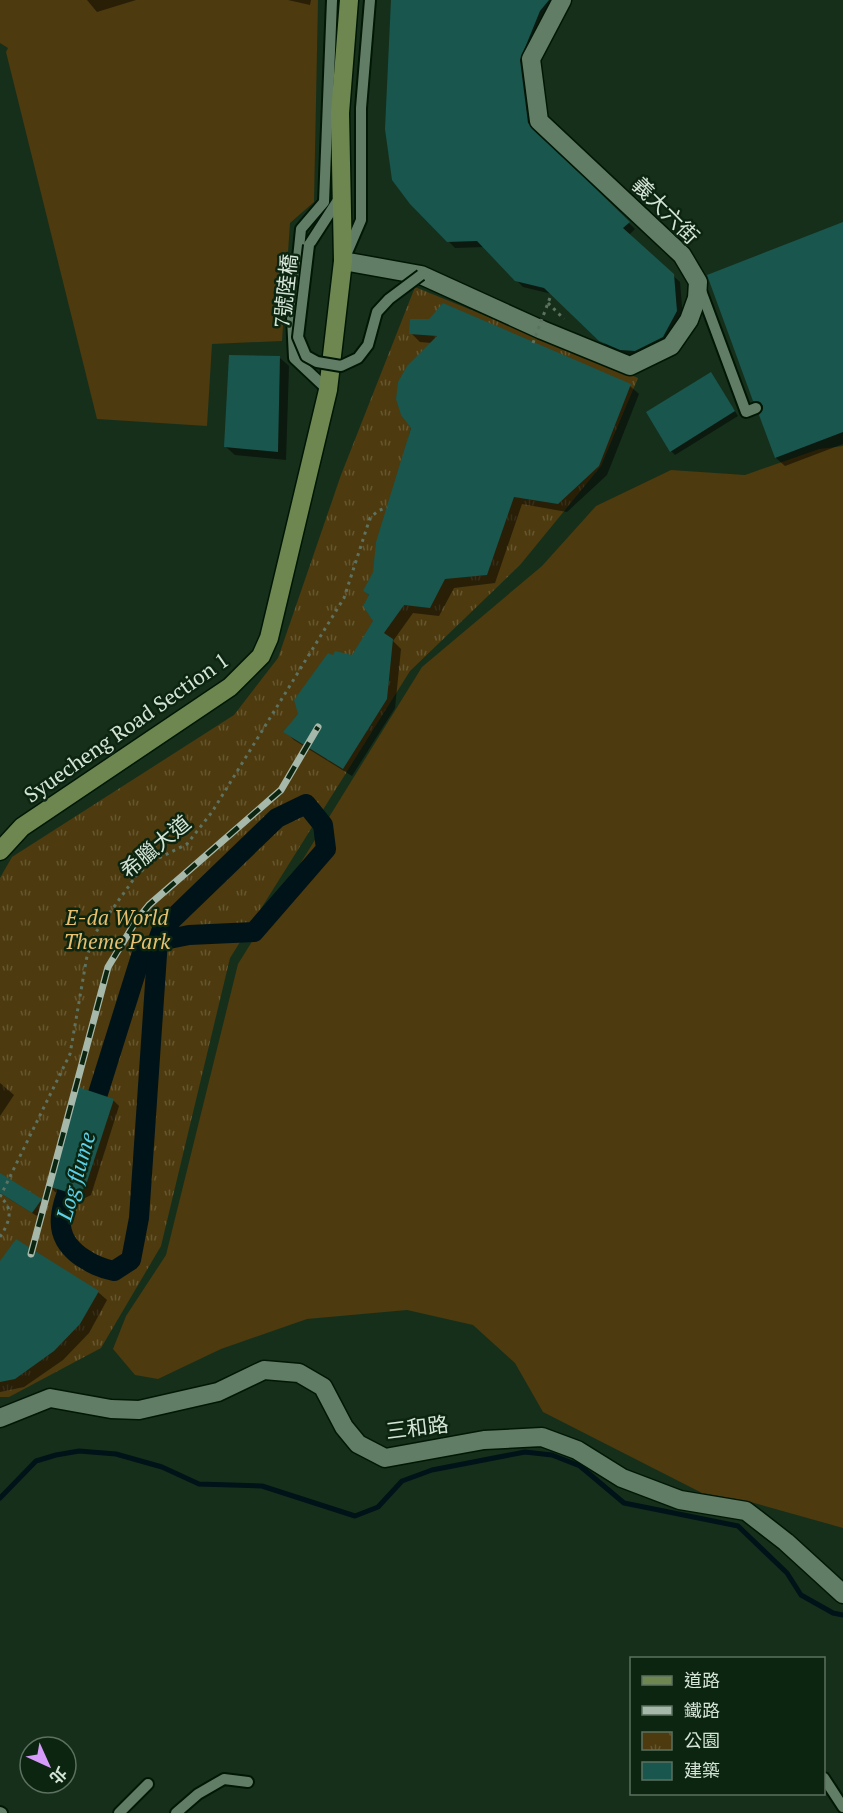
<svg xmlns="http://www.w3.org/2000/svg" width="843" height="1813" viewBox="0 0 843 1813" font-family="'PT Serif','Noto Sans TC',serif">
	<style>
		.grass { fill: #4d3a0e }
		.park { fill: url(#park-tufts) }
		.shadow { fill: #0007 }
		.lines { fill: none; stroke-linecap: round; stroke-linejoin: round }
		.stream { stroke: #001318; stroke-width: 5 }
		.canal { stroke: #001318; stroke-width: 20 }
		.building { fill: #19564e }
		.service-casing { stroke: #001705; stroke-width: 14 }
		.minor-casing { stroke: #001705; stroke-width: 21 }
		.tertiary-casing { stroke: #001705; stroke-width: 21 }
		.secondary-casing { stroke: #001705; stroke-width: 21 }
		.path { stroke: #5d7260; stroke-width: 3; stroke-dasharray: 3 4.5; stroke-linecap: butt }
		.service { stroke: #617d65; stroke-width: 10 }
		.minor { stroke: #617d65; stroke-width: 18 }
		.tertiary { stroke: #617d65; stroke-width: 18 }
		.secondary { stroke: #6e8650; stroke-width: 18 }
		.rail-casing { stroke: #a6b8a9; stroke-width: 7 }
		.rail { stroke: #0c2511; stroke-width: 4.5; stroke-dasharray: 14; stroke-linecap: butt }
		.service-bridge-casing { stroke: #001705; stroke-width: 14; stroke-linecap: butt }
		.path-bridge { stroke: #5d7260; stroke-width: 3; stroke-dasharray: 3 4.5; stroke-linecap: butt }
		.service-bridge { stroke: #617d65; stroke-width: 10 }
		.labels { text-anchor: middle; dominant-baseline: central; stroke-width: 5; stroke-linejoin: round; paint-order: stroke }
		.street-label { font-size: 21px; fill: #d4e4d6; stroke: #0c2511 }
		.park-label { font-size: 21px; font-style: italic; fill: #e7bf6e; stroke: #0c2511 }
		.water-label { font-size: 22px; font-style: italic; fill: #5cd1ea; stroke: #0c2511 }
	</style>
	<defs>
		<pattern id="park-tufts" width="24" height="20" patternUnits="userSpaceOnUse" patternTransform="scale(1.5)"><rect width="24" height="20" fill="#4d3a0e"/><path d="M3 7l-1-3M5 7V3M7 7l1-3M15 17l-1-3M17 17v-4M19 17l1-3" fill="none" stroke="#665630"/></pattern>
	</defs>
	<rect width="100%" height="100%" fill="#162f1b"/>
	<!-- grass -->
	<g class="grass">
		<polygon points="0,0 318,0 314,202 290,223 282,341 212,344 207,426 97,419 6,52 8,48 0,43"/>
		<polygon points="843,446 843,1528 747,1501 702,1493 543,1412 515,1363 473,1325 407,1310 307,1319 221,1349 158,1379 135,1375 113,1349 126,1316 166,1255 238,964 422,667 542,566 596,506 671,470 745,475 819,449"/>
	</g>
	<!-- park -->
	<polygon class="park" points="415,287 638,378 601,466 520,565 410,671 230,958 161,1246 101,1348 9,1397 0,1397 0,878 12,857 234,715 278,658 341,475"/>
	<!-- shadow -->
	<g class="shadow">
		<polygon points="87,0 136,0 97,12"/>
		<polygon points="288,0 311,0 310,5"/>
		<polygon points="392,0 560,0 526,67 534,131 635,229 629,235 680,282 683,318 673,339 642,357 628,356 608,347 552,294 523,287 484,247 455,248 411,203"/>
		<polygon points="843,224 843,444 785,466 776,458 760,415 763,409 755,400"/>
		<polygon points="412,321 630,386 639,394 607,475 567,512 522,504 495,583 454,588 439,616 413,613 393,641 401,649 395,708 352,776 294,740 285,731 352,656 375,621 370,596 364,591 375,572 432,343 420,342 411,333"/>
		<polygon points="280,358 289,366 286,460 235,455 226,447"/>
		<polygon points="711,374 738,416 675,455 671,451"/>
		<polygon points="0,1083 14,1095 0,1116"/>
		<polygon points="113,1100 119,1106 91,1195 81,1200 55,1192 49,1185"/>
		<polygon points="0,1174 45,1204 37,1216 0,1193"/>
		<polygon points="0,1264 98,1292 107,1300 89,1333 63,1360 24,1387 0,1392"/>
	</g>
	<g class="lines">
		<!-- stream -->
		<polyline class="stream" points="0,1498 36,1461 56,1455 79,1451 116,1454 162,1467 199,1484 262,1486 355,1516 378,1507 402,1481 432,1470 525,1452 552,1455 580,1466 624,1503 738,1526 787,1573 801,1595 833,1613 843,1615"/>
		<!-- canal -->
		<g class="canal">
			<polyline points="90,1119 142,953 164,940"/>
			<path d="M76,1167C65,1201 46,1231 80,1256C92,1264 100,1268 114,1271L131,1260L139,1218L158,940L162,929L277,818L306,804L323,825L326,849L254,932L189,935L164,940"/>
		</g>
	</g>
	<!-- building -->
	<g class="building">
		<polygon points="391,0 549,0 540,11 520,60 528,123 630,222 623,228 674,274 677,311 663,337 635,351 620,350 599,341 544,288 515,281 477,241 447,242 410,204 392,180 385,129"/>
		<polygon points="843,222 843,432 775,458 759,415 763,406 760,402 753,401 707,275"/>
		<polygon points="443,303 631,384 599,466 558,504 514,497 487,575 445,579 430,608 404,605 384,633 393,639 387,699 343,769 283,732 298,714 294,700 328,653 333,655 335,651 352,655 373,621 363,606 369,595 363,591 373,572 376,542 411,428 401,415 396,399 398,382 407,366 437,336 409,334 410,319 429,319"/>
		<polygon points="229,355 280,356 278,452 224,447"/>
		<polygon points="711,372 735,411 670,452 646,412"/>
		<polygon points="78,1087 114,1099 85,1188 74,1194 47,1186"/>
		<polygon points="0,1173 42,1199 32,1213 0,1193"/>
		<polygon points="16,1239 99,1291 80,1324 54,1351 15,1379 0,1382 0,1261"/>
	</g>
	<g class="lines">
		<!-- service casing -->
		<g class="service-casing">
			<g id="service">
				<polyline points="309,245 340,197"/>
				<polyline points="346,255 361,220 361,108 370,0"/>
				<polyline points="700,288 746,412 756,408"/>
				<polyline points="328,390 294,358 292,317 301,229 324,202 332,0"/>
				<polyline points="824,1778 843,1807"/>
				<polyline points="0,1812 2,1813"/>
				<polyline points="119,1813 148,1784"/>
				<polyline points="176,1813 198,1794 224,1779 248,1782"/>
			</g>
		</g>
		<!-- minor casing -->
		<g class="minor-casing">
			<polyline id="minor" points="343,261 421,275 542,330 630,366 671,346 689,320 697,298 698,282 682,255 539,121 531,59 562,0"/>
		</g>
		<!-- tertiary casing -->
		<g class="tertiary-casing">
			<polyline id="tertiary" points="0,1418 50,1398 111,1409 139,1410 218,1392 264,1370 299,1373 323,1387 344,1427 358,1444 385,1458 484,1440 542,1437 577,1450 622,1478 680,1500 746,1511 786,1542 843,1594"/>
		</g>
		<!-- secondary casing -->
		<g class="secondary-casing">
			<polyline id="secondary" points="0,851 22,827 230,687 261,656 269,638 328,390 343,261 340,113 349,0"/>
		</g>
		<!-- path -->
		<g class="path">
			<polyline points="548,303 564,319"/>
			<path d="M0,1237C9,1223 15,1209 0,1197L70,1054L87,956L96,932L136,876L153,861L187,844L212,812L344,598L370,518L378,511L387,507"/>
		</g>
		<!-- service -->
		<use href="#service" class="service"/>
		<!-- minor -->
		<use href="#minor" class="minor"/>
		<!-- tertiary -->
		<use href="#tertiary" class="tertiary"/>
		<!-- secondary -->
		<use href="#secondary" class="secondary"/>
		<!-- rail casing -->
		<g class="rail-casing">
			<polyline id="rail" points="31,1254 108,967 136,921 149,905 281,790 318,727"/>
		</g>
		<!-- rail -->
		<use href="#rail" class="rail"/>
		<!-- service-bridge casing -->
		<g class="service-bridge-casing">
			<polyline id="service-bridge" points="309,245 298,337 306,356 317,362 341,366 358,358 368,345 377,312 389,299 421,275"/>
		</g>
		<!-- path-bridge -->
		<polyline class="path-bridge" points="533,343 551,295"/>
		<!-- service-bridge -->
		<use href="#service-bridge" class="service-bridge"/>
	</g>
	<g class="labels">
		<!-- street labels -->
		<g class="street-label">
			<text transform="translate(666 210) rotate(45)">義大六街</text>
			<text transform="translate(285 291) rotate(-84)">7號陸橋</text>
			<text transform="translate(126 727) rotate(-35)">Syuecheng Road Section 1</text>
			<text transform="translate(155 846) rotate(-40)">希臘大道</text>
			<text transform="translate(417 1427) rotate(-7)">三和路</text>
		</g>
		<!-- park labels -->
		<g class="park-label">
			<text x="117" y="917">E-da World<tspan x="117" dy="24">Theme Park</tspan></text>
		</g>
		<!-- water labels -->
		<g class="water-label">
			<text transform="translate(75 1176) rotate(-74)">Log flume</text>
		</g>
	</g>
	<!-- legend -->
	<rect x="630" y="1657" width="195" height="138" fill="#0c2511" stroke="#5c7160" stroke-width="1.5"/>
	<rect x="642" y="1676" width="30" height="9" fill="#6e8650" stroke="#5c7160" stroke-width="1.5"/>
	<text x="684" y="1687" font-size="18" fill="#d4e4d6">道路</text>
	<rect x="642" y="1706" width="30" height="9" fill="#a6b8a9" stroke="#5c7160" stroke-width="1.5"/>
	<text x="684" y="1717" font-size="18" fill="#d4e4d6">鐵路</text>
	<rect x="642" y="1732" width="30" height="18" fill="url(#park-tufts)" stroke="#5c7160" stroke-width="1.5"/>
	<text x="684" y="1747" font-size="18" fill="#d4e4d6">公園</text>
	<rect x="642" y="1762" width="30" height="18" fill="#19564e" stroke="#5c7160" stroke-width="1.5"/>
	<text x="684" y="1777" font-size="18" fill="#d4e4d6">建築</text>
	<!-- north arrow -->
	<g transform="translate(48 1765) rotate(135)"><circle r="28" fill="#0c2511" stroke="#5c7160" stroke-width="1.5"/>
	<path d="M0-4.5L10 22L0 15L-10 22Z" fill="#d79bf9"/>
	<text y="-9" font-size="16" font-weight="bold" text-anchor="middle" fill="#d4e4d6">北</text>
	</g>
</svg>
